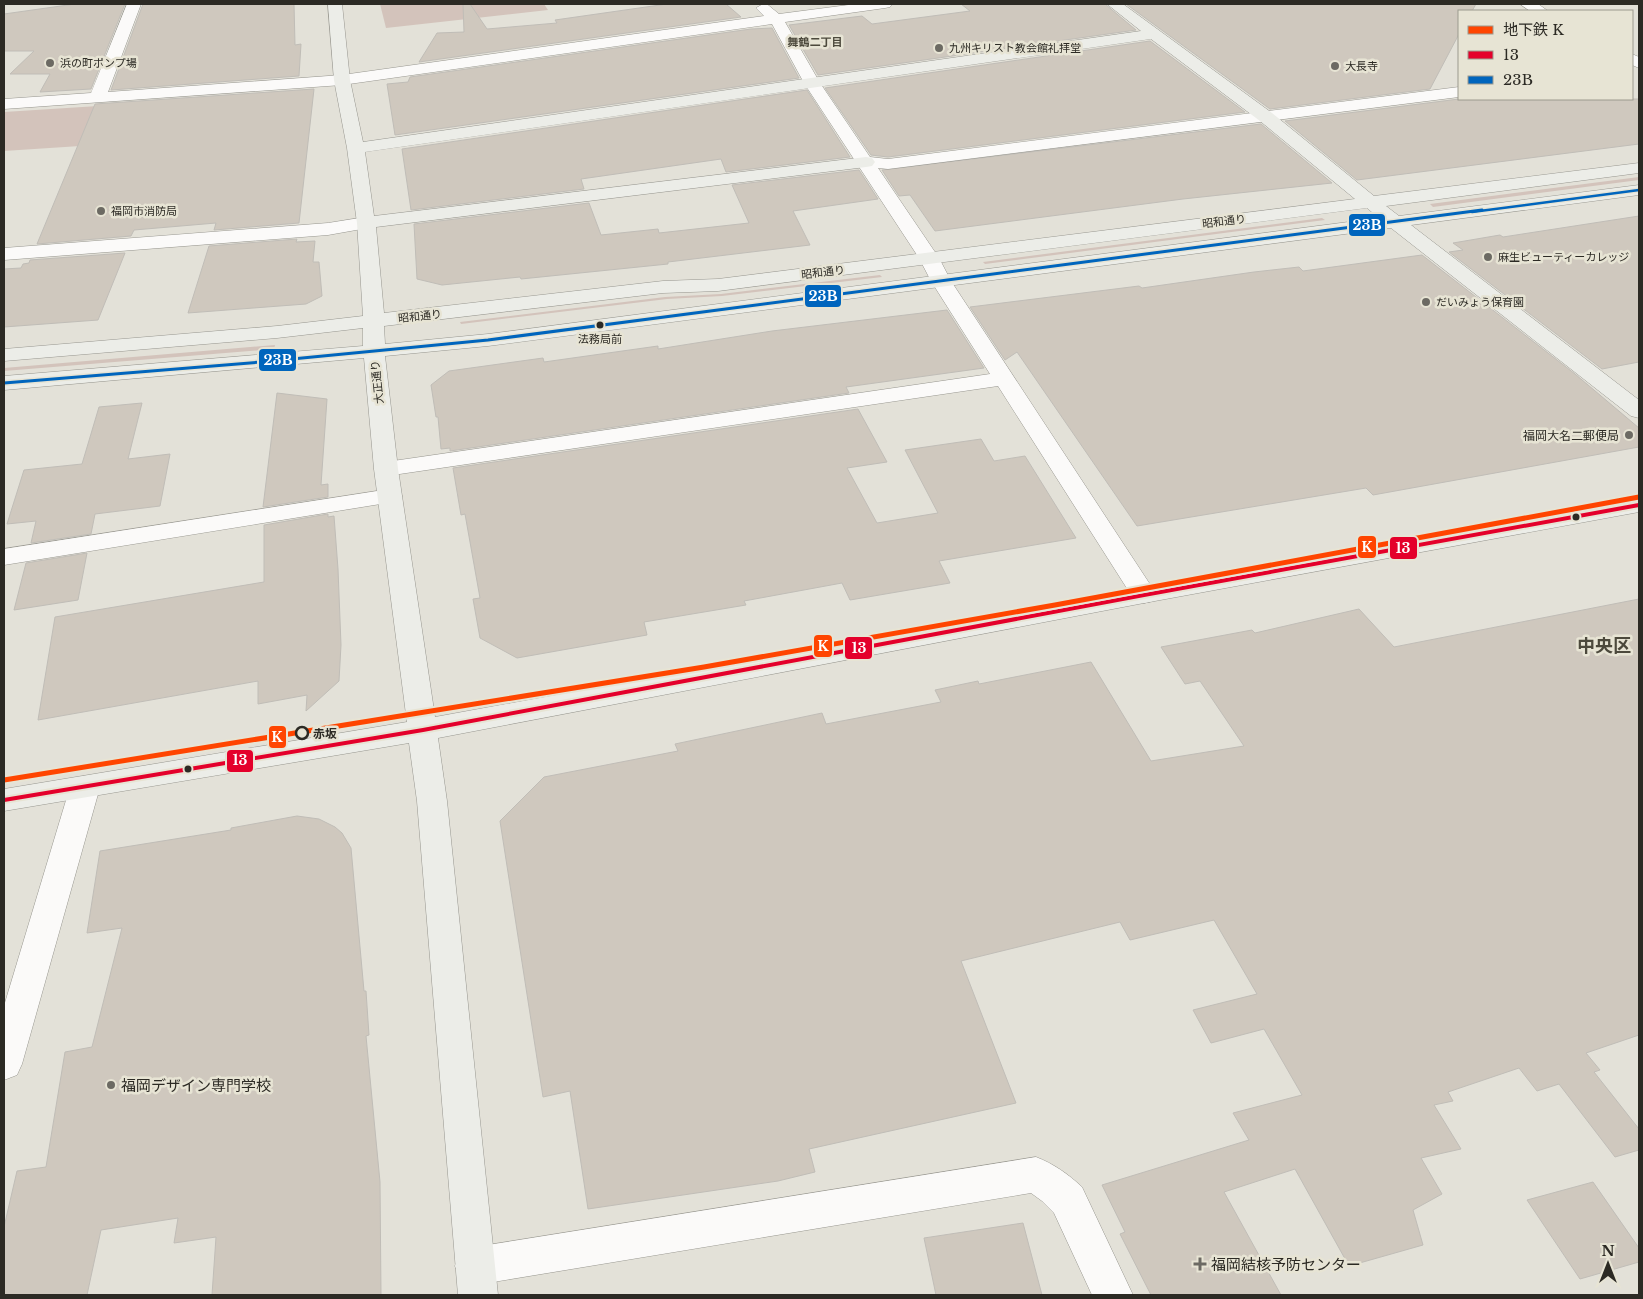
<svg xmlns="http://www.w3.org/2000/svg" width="1643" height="1299" viewBox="0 0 1643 1299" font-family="'Libre Baskerville','Noto Sans JP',serif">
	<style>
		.green { fill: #d3c3bb }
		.building { fill: #cfc8be; stroke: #c0bdb7 }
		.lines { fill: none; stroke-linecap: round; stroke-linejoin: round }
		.street-casing { stroke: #97968f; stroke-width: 1 }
		.secondary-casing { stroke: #97968f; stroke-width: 1 }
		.street { fill: #fbfaf9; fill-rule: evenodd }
		.secondary { fill: #ecede8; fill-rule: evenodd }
		.bus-1-casing { stroke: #e7e4d4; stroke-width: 8 }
		.bus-2-far1-casing { stroke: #e7e4d4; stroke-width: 5 }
		.bus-2-casing { stroke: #e7e4d4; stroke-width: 6 }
		.bus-1 { stroke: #e4002b; stroke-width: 4 }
		.bus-2-far1 { stroke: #0065bd; stroke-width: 2.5 }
		.bus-2 { stroke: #0065bd; stroke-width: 3 }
		.metro-1-casing { stroke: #e7e4d4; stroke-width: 9 }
		.metro-1 { stroke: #ff4500; stroke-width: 5 }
		.poi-dot { fill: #6c6a63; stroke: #e7e4d4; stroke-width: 2 }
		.bus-dot { fill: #2c2a24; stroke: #e7e4d4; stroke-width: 2 }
		.stop-dot { fill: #e7e4d4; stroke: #2c2a24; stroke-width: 2.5 }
		.labels { text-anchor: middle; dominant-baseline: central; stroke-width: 5; stroke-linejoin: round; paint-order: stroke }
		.far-neighbourhood-label { font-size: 11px; font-weight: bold; fill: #4c493c; stroke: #e7e4d4 }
		.far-poi-label { font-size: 11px; fill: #2c2a24; stroke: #e7e4d4; text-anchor: start }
		.far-street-label { font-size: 11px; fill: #2c2a24; stroke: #e7e4d4 }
		.bus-label { font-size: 11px; fill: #2c2a24; stroke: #e7e4d4 }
		.poi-label { font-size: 12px; fill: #2c2a24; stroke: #e7e4d4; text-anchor: end }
		.stop-label { font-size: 12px; font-weight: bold; fill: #2c2a24; stroke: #e7e4d4; text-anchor: start }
		.near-poi-label { font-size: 15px; fill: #2c2a24; stroke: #e7e4d4; text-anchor: start }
		.district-label { font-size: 18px; font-weight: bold; fill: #4c493c; stroke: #e7e4d4 }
		.line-badge { stroke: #e7e4d4; stroke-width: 2 }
		.badge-label { font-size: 14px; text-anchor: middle; font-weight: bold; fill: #fff }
	</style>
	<rect width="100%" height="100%" fill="#e3e1d8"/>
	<!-- green -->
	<g class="green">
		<polygon points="380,4 544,4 548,10 386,28"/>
		<polygon points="98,106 80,146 4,151 4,112"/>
		<polygon points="1639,177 1639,180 1433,207 1430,204"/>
		<polygon points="1322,218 1325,220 985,264 983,262"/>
		<polygon points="880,275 882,277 722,296 667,299 461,324 460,322 665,297 721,294"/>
		<polygon points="275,345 274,349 4,371 4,368"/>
	</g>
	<!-- building -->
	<g class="building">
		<polygon points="75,4 125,4 91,89 40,92 50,74 10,74 34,51 4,51 4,14"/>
		<polygon points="143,4 294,4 295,45 301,44 299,76 111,90"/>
		<polygon points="463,4 470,4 487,29 557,23 555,20 667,4 726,4 741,17 419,62 437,33 464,32"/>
		<polygon points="961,4 1105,4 1136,30 818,75 789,25 862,16 872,24 970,11"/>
		<polygon points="1126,4 1476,4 1472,11 1459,11 1459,34 1430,89 1270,109"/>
		<polygon points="772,28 799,78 395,135 387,84 408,82 410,77 751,29"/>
		<polygon points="1150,41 1245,112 888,157 871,155 825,88"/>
		<polygon points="314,89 299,223 214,230 216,223 134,230 131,236 37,244 95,104"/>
		<polygon points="807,90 850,157 726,172 721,159 581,179 584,189 411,210 402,149"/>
		<polygon points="1459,99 1639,99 1639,144 1357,180 1285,121"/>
		<polygon points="1261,124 1332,183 1183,199 935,231 910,195 899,196 882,170"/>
		<polygon points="859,170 878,199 793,211 810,245 668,262 668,264 521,279 520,277 442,285 417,279 414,224 589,203 601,235 658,229 659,233 749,223 732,185"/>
		<polygon points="1639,216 1639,362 1602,369 1449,252 1463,250 1453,243 1500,235 1503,237"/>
		<polygon points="297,239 296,242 315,241 313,262 319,262 322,296 306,304 188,313 209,246"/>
		<polygon points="125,253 98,320 4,327 4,269 21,268 23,264 29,263 30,260"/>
		<polygon points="1422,255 1575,374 1639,428 1639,447 1373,495 1366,488 1137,526 1017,352 1005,360 970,307 1139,286 1142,288 1254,272 1299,267 1303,271"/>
		<polygon points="947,310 984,368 846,387 849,393 450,451 450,448 441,449 438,417 436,417 431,385 449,371 543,358 544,362 658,346 658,349 772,331"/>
		<polygon points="277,393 327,399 321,485 328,484 328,497 263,507"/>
		<polygon points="142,403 128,459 170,454 160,506 95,514 91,534 31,543 36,521 7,524 24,470 82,464 99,407"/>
		<polygon points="858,409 887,462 847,468 877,523 938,513 905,450 981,439 994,461 1025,456 1076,538 939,561 950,583 850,600 842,583 744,601 746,605 644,622 647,635 517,658 480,638 473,599 480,598 465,514 461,515 453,468"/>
		<polygon points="328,514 328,517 334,516 338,569 341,645 339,681 306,711 307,695 258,704 258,681 38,720 55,617 264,582 264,525"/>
		<polygon points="87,553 78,600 14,610 26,563"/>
		<polygon points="1639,599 1639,1035 1586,1053 1600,1070 1594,1072 1639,1129 1639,1150 1615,1157 1559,1084 1537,1091 1519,1068 1448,1092 1453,1101 1434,1105 1461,1149 1421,1158 1442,1194 1413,1210 1423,1245 1349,1266 1295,1169 1224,1192 1281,1295 1151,1295 1120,1234 1125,1232 1102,1185 1249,1140 1233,1113 1302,1095 1264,1029 1211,1043 1193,1010 1257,994 1214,920 1130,940 1120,922 961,961 1016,1103 809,1149 815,1172 778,1181 588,1209 570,1091 543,1097 500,821 544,777 678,751 675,744 822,713 826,724 941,702 935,690 978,681 979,684 1091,662 1151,761 1244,746 1200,681 1185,684 1161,647 1252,630 1255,633 1359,609 1394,647"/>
		<polygon points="297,816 319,819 335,827 342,833 351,848 364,991 366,991 369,1035 366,1036 380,1182 381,1295 212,1295 216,1237 174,1243 178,1218 101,1230 87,1295 4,1295 4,1227 17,1171 46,1167 65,1052 92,1047 122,928 87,933 100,851 231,830 231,828"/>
		<polygon points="1593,1182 1639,1248 1639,1262 1580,1279 1527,1200"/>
		<polygon points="1023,1223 1042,1295 936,1295 924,1238"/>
	</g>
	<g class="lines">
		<!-- street casing -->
		<g class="street-casing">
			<g id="street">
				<polygon points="127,4 141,4 108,92 342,75 764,16 756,8 763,4 768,5 779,14 856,4 892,4 890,7 885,8 785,22 820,83 870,157 888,159 1459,87 1459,97 888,169 878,168 939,258 951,281 1157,595 1153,601 1144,603 1135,601 998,386 386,476 378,474 374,469 378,464 386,462 990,374 931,281 919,258 804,83 772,24 342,85 4,109 4,99 91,93"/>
				<polygon points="1520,4 1538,4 1548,11 1530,11"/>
				<polygon points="1632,54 1639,57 1639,68 1632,65"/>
				<polygon points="366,217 373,219 375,223 373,227 328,235 4,260 4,248 328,223"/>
				<polygon points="390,489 399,491 402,496 399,501 4,565 4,549"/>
				<polygon points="85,776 96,779 100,787 22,1064 17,1075 4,1080 4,1006 70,787 74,779"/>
				<path d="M1036,1157C1054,1164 1068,1174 1082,1187L1133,1295H1092L1054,1213L1042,1201L1031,1193L475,1285L461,1280L455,1266L461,1252L475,1247Z"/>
			</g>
		</g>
		<!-- secondary casing -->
		<g class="secondary-casing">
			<path id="secondary" d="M328,4H342L350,80L363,142L1141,31L1107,4H1123L1272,113L1374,196L1639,163V173L1386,206L1399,216L1639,185V195L1411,225L1639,400V418L1631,416L1391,228L488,346L385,356L398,469L435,717L1639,498V512L1144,603L438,738L447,801L498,1295H458L417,801L409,743L4,811V789L407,722L374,469L364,358L4,390V376L363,346V328L277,338L4,361V349L277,326L363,316L357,223L347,148L334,80ZM1151,39L1260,121L1355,199L718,279L663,281L384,313L376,227L866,167L872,166L875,162L872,158L866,157L374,216L365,152ZM1367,208L1379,218L488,334L385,344L384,326L663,293L718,291Z"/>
		</g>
		<!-- street -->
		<use href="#street" class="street"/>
		<!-- secondary -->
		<use href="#secondary" class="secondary"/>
		<!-- bus-1 casing -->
		<g class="bus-1-casing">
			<polyline id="bus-1" points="4,800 423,730 1144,595 1639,505"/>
		</g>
		<!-- bus-2-far1 casing -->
		<g class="bus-2-far1-casing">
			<polyline id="bus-2-far1" points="1472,212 1639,190"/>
		</g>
		<!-- bus-2 casing -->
		<g class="bus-2-casing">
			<polyline id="bus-2" points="4,383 261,362 488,340 1482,210"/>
		</g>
		<!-- bus-1 -->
		<use href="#bus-1" class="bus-1"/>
		<!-- bus-2-far1 -->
		<use href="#bus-2-far1" class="bus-2-far1"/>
		<!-- bus-2 -->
		<use href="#bus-2" class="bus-2"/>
		<!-- metro-1 casing -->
		<g class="metro-1-casing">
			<polyline id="metro-1" points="4,780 704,667 1055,605 1639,497"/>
		</g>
		<!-- metro-1 -->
		<use href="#metro-1" class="metro-1"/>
	</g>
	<!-- markers -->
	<g class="poi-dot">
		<circle cx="939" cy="48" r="5"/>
		<circle cx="50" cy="63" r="5"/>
		<circle cx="1335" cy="66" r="5"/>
		<circle cx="101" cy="211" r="5"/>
		<circle cx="1488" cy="257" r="5"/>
		<circle cx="1426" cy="302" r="5"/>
		<circle cx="1629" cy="435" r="5"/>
		<circle cx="111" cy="1085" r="5"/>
		<path d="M1197.5 1256.5h5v5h5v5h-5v5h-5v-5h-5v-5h5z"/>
	</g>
	<g class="bus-dot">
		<circle cx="600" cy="325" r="4.5"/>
		<circle cx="1576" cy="517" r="4.5"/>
		<circle cx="188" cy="769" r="4.5"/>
	</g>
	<circle class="stop-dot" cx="302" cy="733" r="6"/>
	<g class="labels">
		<!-- far-neighbourhood labels -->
		<g class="far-neighbourhood-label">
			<text x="815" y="42">舞鶴二丁目</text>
		</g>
		<!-- far-poi labels -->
		<g class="far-poi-label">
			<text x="949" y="48">九州キリスト教会館礼拝堂</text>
			<text x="60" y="63">浜の町ポンプ場</text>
			<text x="1345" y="66">大長寺</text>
			<text x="111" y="211">福岡市消防局</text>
			<text x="1498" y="257">麻生ビューティーカレッジ</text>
			<text x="1436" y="302">だいみょう保育園</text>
		</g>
		<!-- far-street labels -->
		<g class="far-street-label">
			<text transform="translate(1224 221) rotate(-7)">昭和通り</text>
			<text transform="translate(823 272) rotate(-7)">昭和通り</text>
			<text transform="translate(420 316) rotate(-6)">昭和通り</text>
			<text transform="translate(377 382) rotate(-96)">大正通り</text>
		</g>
		<!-- bus labels -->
		<g class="bus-label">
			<text x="600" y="339">法務局前</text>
		</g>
		<!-- poi labels -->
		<g class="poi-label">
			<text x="1619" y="435">福岡大名二郵便局</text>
		</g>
		<!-- stop labels -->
		<g class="stop-label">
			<text x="313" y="733">赤坂</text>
		</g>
		<!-- near-poi labels -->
		<g class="near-poi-label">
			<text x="121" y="1085">福岡デザイン専門学校</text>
			<text x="1211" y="1264">福岡結核予防センター</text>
		</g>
		<!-- district labels -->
		<g class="district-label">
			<text x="1604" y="646">中央区</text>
		</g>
	</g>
	<g class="line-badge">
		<rect x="1348" y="213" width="38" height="24" rx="5" fill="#0065bd"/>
		<rect x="804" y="284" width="38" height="24" rx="5" fill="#0065bd"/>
		<rect x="258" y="348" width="39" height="24" rx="5" fill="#0065bd"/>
		<rect x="1357" y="535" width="20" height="24" rx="5" fill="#ff4500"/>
		<rect x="1389" y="536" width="29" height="24" rx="5" fill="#e4002b"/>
		<rect x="813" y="634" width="20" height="24" rx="5" fill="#ff4500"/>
		<rect x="844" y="636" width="29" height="24" rx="5" fill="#e4002b"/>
		<rect x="268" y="725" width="19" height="24" rx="5" fill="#ff4500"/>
		<rect x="226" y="749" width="28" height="24" rx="5" fill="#e4002b"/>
	</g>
	<g class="badge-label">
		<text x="1367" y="230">23B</text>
		<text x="823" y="301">23B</text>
		<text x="278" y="365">23B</text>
		<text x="1367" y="552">K</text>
		<text x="1403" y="553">13</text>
		<text x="823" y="651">K</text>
		<text x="859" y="653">13</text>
		<text x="277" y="742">K</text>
		<text x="240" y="765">13</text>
	</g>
	<!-- border -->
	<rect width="1643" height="1299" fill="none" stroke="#2c2a24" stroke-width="10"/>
	<!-- legend -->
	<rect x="1458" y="10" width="175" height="90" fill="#e7e4d4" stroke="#9c9a8e"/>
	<rect x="1468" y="26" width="25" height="8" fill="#ff4500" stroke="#9c9a8e"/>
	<text x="1503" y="35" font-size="15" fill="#2c2a24">地下鉄 K</text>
	<rect x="1468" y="51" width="25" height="8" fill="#e4002b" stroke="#9c9a8e"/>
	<text x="1503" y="60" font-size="15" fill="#2c2a24">13</text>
	<rect x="1468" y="76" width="25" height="8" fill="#0065bd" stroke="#9c9a8e"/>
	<text x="1503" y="85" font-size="15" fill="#2c2a24">23B</text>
	<!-- north arrow -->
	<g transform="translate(1608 1264)" stroke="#e7e4d4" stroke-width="4" paint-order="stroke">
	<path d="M0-4L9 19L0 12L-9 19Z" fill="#2c2a24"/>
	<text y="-8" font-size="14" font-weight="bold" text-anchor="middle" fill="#2c2a24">N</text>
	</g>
</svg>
